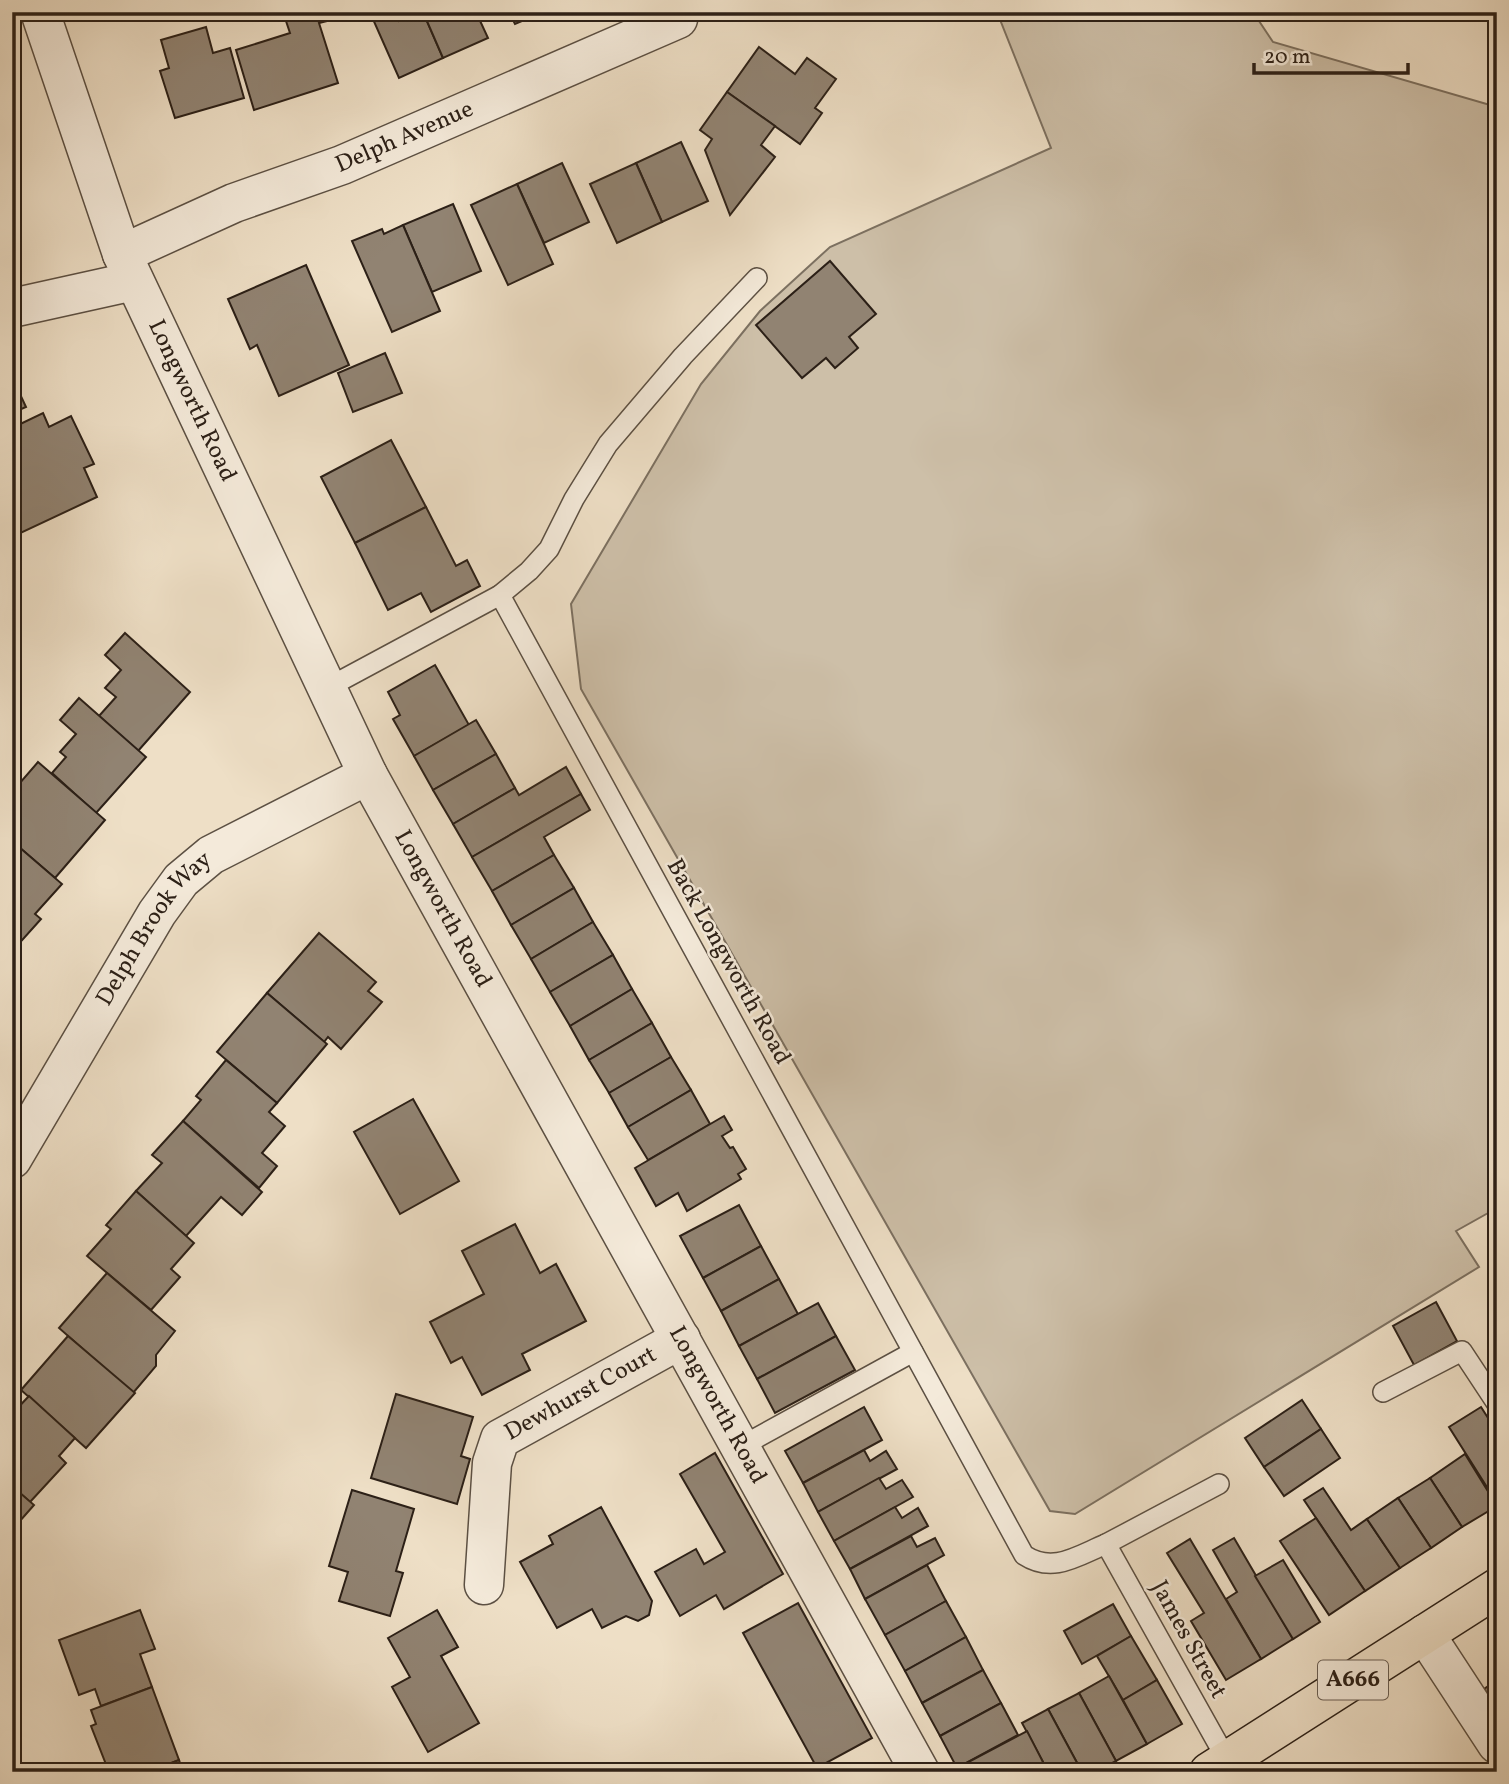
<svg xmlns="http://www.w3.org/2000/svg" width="1509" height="1784" viewBox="0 0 1509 1784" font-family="Vollkorn,serif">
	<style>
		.green { fill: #cdbfa8; stroke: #7c7060; stroke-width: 2 }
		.building { fill: #918372; stroke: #2c2017; stroke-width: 2 }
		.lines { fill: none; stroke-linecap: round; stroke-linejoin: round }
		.service-casing { stroke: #5c5043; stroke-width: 22 }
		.minor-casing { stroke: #5c5043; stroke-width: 41 }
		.tertiary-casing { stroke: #5c5043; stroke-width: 41 }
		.trunk-casing { stroke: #2c2017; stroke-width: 41 }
		.service { stroke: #f4eada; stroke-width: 19 }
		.minor { stroke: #f4eada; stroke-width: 38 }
		.tertiary { stroke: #f4eada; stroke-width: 38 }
		.trunk { stroke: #eedfc6; stroke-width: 38 }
		.labels { text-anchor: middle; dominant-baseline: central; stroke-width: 5; stroke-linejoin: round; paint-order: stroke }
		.shield { fill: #f4eada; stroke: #685d52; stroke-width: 2 }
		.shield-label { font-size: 23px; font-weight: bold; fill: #2c2017 }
		.street-label { font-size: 24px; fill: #2c2017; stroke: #f4eada }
	</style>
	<rect width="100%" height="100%" fill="#eedfc6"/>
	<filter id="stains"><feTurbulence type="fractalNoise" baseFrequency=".00286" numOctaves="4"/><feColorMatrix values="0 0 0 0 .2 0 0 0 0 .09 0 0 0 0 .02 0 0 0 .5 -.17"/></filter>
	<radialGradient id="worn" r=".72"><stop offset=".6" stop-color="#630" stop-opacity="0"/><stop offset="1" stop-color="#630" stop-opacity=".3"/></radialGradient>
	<!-- green -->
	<polygon class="green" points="997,12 1253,12 1273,42 1497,107 1497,1208 1456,1231 1479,1267 1075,1514 1050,1511 581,689 571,604 701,384 760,311 830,247 1051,148"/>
	<!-- building -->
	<g class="building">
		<polygon points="283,12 324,12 327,21 319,23 338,83 254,110 236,50 290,33"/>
		<polygon points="383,12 396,12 399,21 423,12 443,58 399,78 372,17"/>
		<polygon points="423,12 476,12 488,38 443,58"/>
		<polygon points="509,12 543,12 515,24"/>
		<polygon points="206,27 213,53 230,48 244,98 175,118 160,71 169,68 161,40"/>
		<polygon points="759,47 795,74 807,58 836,79 815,108 822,113 800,144 727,92"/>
		<polygon points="727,92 775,126 761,145 775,157 730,215 705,150 712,139 700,130"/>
		<polygon points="681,142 708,201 662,222 636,163"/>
		<polygon points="562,163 589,222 544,243 517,184"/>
		<polygon points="636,163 662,222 617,243 590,184"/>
		<polygon points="517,184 553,264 508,285 471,205"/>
		<polygon points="453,204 481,271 432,292 403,225"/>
		<polygon points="403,225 440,311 392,332 352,241 382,229 384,234"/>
		<polygon points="830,261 876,314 849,337 858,348 835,368 826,358 802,378 756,325"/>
		<polygon points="306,265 349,365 279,396 257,345 250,349 228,299"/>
		<polygon points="385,353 402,393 353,412 338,373"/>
		<polygon points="12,377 26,407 12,413"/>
		<polygon points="43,413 49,427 71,416 94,464 84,468 97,497 12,537 12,428"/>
		<polygon points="391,440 426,507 355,543 321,477"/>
		<polygon points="426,507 456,566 467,560 480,586 431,612 421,593 388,610 355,543"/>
		<polygon points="125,633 190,692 138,751 99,716 116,697 105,688 121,670 105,655"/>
		<polygon points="435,665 469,725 414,756 393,719 400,715 388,692"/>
		<polygon points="79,698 146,757 96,813 52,773 66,757 60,752 76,734 60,720"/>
		<polygon points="476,720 496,754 433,790 414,756"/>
		<polygon points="496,754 515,788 453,824 433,790"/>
		<polygon points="38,762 105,820 55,878 12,841 12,815 20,806 12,799 12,792"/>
		<polygon points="566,767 581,794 472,857 453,824 515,788 519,795"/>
		<polygon points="581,794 590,810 544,837 554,855 492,891 472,857"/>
		<polygon points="12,841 62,884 35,914 41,919 16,947 12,944"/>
		<polygon points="554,855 574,888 511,925 492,891"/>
		<polygon points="574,888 593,922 531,959 511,925"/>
		<polygon points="593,922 613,955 550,992 531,959"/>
		<polygon points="319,933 376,982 368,991 382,1002 341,1049 328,1037 324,1042 267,993"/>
		<polygon points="613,955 632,989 570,1026 550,992"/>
		<polygon points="632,989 652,1023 589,1060 570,1026"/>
		<polygon points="267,993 327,1044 277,1103 217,1052"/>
		<polygon points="652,1023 671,1057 609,1093 589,1060"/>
		<polygon points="671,1057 691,1090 628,1127 609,1093"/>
		<polygon points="226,1060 277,1103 269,1112 285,1126 262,1153 277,1166 259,1188 183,1121 201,1100 196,1096"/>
		<polygon points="691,1090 710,1124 648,1160 628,1127"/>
		<polygon points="413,1099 459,1181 400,1214 354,1132"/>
		<polygon points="724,1116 732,1130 722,1136 730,1148 733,1147 746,1169 738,1174 741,1179 687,1211 678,1193 656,1206 635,1168"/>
		<polygon points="183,1121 262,1192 242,1215 221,1197 186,1236 136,1191 162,1163 152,1155"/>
		<polygon points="136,1191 194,1243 171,1269 180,1277 151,1310 87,1256 111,1229 106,1225"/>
		<polygon points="739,1205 761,1246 703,1278 680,1236"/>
		<polygon points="515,1224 540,1273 556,1264 586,1321 522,1354 530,1370 482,1395 462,1357 451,1363 430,1322 484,1294 462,1251"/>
		<polygon points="761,1246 779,1279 721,1311 703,1278"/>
		<polygon points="107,1273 175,1331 156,1355 156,1366 133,1393 59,1328"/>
		<polygon points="779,1279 798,1314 739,1346 721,1311"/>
		<polygon points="1436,1302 1457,1341 1414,1365 1393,1326"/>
		<polygon points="818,1303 836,1336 757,1379 739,1346"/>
		<polygon points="68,1336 135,1393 86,1448 21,1390"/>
		<polygon points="836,1336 855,1370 775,1413 757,1379"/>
		<polygon points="396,1394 473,1417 461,1456 470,1459 457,1504 371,1478"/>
		<polygon points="29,1396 75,1438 59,1456 66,1463 30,1502 12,1486 12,1414"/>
		<polygon points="1302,1400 1321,1429 1264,1467 1245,1438"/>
		<polygon points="864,1407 882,1440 803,1483 785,1451"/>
		<polygon points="1481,1407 1497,1432 1497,1503 1449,1427"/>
		<polygon points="1321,1429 1340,1458 1284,1496 1264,1467"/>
		<polygon points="864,1450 870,1461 886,1451 897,1469 818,1512 803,1483"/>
		<polygon points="715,1453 783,1574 724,1609 716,1595 680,1616 655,1572 696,1549 704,1564 725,1552 680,1474"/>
		<polygon points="1465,1454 1497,1506 1462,1527 1430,1478"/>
		<polygon points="879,1478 886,1489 902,1480 913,1497 834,1541 818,1512"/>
		<polygon points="1430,1478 1462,1527 1431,1548 1398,1498"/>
		<polygon points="12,1486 34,1505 12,1530"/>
		<polygon points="1323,1488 1351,1530 1367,1519 1400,1568 1365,1591 1304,1500"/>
		<polygon points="352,1490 414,1509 396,1571 403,1573 390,1616 339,1601 348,1572 329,1566"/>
		<polygon points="1398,1498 1431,1548 1400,1568 1367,1519"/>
		<polygon points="601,1507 652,1601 649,1615 638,1621 626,1616 602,1628 592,1609 557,1628 520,1562 553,1544 549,1536"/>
		<polygon points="895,1507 902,1518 918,1508 928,1526 850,1569 834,1541"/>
		<polygon points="1316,1518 1365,1591 1329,1615 1280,1541"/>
		<polygon points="911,1536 917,1547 935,1538 944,1555 865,1599 850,1569"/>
		<polygon points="1234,1538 1293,1639 1261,1659 1226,1599 1237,1592 1213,1550"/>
		<polygon points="1190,1539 1261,1659 1226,1680 1191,1621 1204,1613 1167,1553"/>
		<polygon points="1283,1560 1320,1622 1293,1639 1255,1576"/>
		<polygon points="927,1565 946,1601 885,1635 865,1599"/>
		<polygon points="946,1601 966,1637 905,1671 885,1635"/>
		<polygon points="798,1603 872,1738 817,1768 743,1633"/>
		<polygon points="1113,1604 1131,1636 1082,1664 1064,1631"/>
		<polygon points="140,1610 155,1649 140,1654 152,1687 101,1706 95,1689 79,1695 59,1640"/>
		<polygon points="437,1610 458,1647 441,1656 479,1723 428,1752 392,1687 410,1677 388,1638"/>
		<polygon points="1131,1636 1157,1680 1123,1700 1097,1656"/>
		<polygon points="966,1637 983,1670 922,1703 905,1671"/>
		<polygon points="983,1670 1001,1703 940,1736 922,1703"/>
		<polygon points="1109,1676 1147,1744 1116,1761 1079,1693"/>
		<polygon points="1157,1680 1182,1724 1147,1744 1123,1700"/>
		<polygon points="1497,1680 1497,1710 1484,1689"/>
		<polygon points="152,1687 179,1760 148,1772 109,1772 91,1726 96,1724 91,1710"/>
		<polygon points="1079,1693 1116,1761 1096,1772 1082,1772 1048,1709"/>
		<polygon points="1001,1703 1018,1735 957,1768 940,1736"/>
		<polygon points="1048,1709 1082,1772 1048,1772 1043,1762 1022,1723"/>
		<polygon points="1027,1731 1043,1762 1025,1772 959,1772 957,1768"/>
		<polygon points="179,1760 183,1772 148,1772"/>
	</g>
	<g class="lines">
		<!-- service casing -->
		<g class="service-casing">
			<g id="service">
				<path d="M500,595L1024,1555C1053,1574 1077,1556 1106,1544"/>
				<polyline points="327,688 500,595 529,571 549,549 574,499 608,444 683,356 757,278"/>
				<polyline points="1383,1392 1462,1351 1497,1404"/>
				<polyline points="740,1447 913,1352"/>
				<polyline points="1219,1484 1106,1544 1227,1760"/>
			</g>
		</g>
		<!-- minor casing -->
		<g class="minor-casing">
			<g id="minor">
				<path id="s1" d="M122,254L234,203L342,165L678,19L675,12"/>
				<polyline points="12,308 134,281"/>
				<path id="s2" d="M12,1159L157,913L181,880L211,855L368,775"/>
				<path id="s3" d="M484,1585L492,1463L500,1439L681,1339"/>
				<polyline points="1425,1634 1497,1744"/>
			</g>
		</g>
		<!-- tertiary casing -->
		<g class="tertiary-casing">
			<g id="tertiary">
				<path id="s4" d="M40,12L122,254L368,775L920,1772"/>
			</g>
		</g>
		<!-- trunk casing -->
		<g class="trunk-casing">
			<polyline id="trunk" points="1209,1772 1497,1588"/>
		</g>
		<!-- service -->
		<use href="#service" class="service"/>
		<!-- minor -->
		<use href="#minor" class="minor"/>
		<!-- tertiary -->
		<use href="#tertiary" class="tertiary"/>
		<!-- trunk -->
		<use href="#trunk" class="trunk"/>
	</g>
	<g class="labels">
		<!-- shield labels -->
		<rect class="shield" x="1318" y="1660.5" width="70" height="39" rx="5"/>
		<g class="shield-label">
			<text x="1353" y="1680">A666</text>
		</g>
		<!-- street labels -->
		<g class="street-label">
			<text stroke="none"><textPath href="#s1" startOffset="306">Delph Avenue</textPath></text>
			<text stroke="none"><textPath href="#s4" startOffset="418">Longworth Road</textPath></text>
			<text stroke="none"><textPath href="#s4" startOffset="985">Longworth Road</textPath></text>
			<text stroke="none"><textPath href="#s2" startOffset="271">Delph Brook Way</textPath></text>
			<text transform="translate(728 962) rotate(61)">Back Longworth Road</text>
			<text stroke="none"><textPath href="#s3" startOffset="240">Dewhurst Court</textPath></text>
			<text stroke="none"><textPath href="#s4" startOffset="1552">Longworth Road</textPath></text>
			<text transform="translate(1188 1640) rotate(61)">James Street</text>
		</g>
	</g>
	<!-- margin -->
	<rect width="1509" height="1784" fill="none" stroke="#eedfc6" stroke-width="42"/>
	<rect x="14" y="14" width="1481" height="1756" fill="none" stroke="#2c2017" stroke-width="3.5"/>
	<rect x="21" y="21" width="1467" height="1742" fill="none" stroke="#2c2017" stroke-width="2"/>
	<!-- scale -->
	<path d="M1254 63v10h154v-10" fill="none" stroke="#2c2017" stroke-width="3.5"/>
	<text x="1264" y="63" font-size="21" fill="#2c2017" stroke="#f4eada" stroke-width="5" paint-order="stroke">20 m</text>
	<rect width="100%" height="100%" filter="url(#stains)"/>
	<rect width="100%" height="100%" fill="url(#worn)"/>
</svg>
